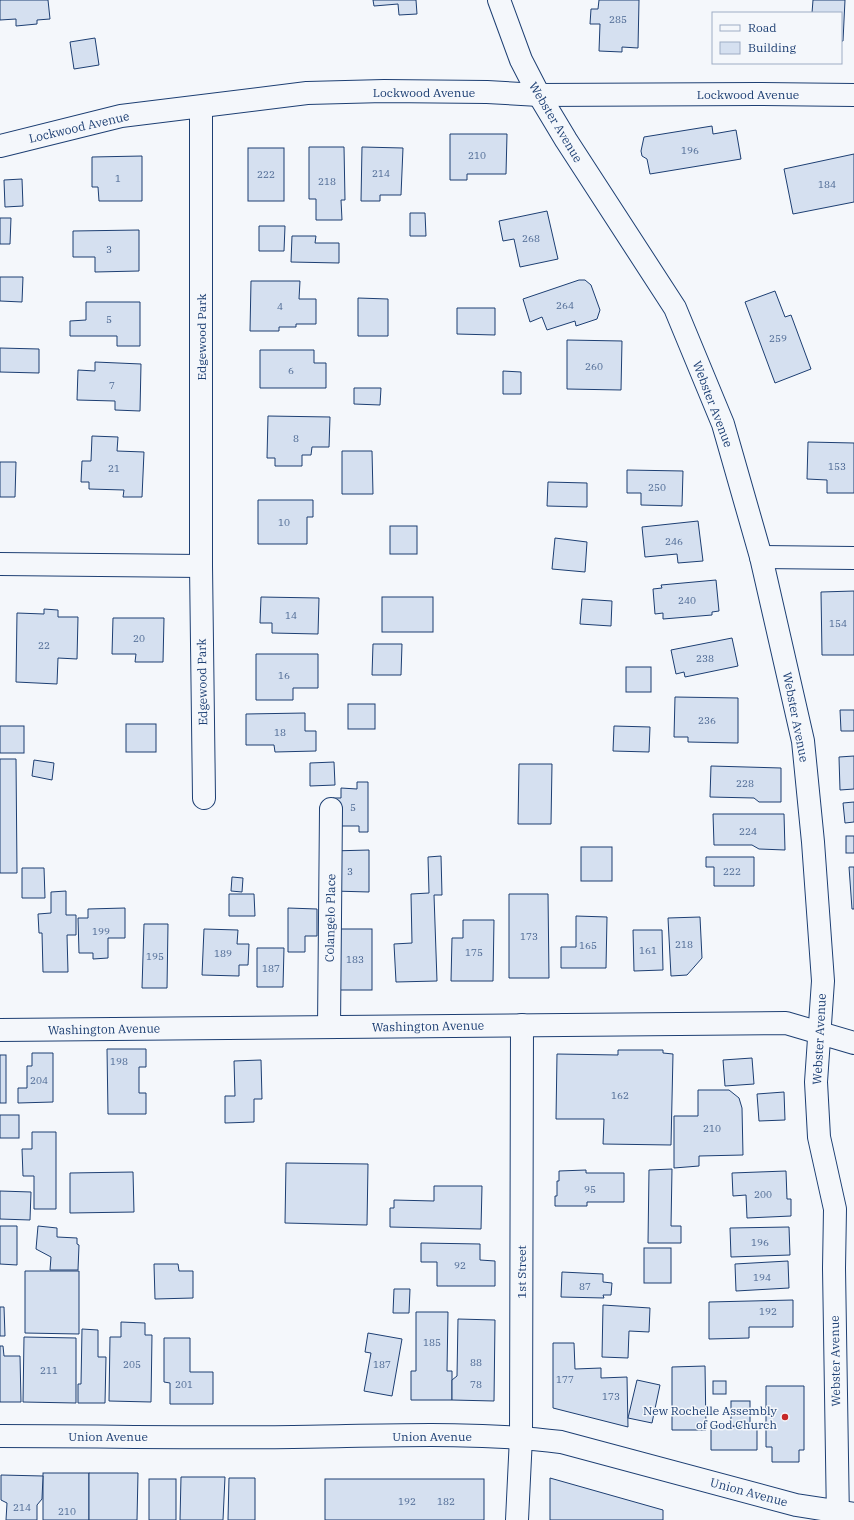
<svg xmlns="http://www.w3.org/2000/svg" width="854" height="1520" viewBox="0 0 854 1520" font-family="'IBM Plex Serif',serif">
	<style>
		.building { fill: #d5e0f0; stroke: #1d3f73 }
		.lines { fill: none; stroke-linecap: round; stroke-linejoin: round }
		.minor-casing { stroke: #1d3f73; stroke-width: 24 }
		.tertiary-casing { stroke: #1d3f73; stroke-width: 24 }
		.minor { stroke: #f4f7fb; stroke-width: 22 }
		.tertiary { stroke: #f4f7fb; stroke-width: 22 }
		.poi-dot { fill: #c62828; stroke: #f4f7fb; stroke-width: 1.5 }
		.labels { text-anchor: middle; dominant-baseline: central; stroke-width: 3; stroke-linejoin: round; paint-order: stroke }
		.number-label { font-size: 10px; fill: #4b6792 }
		.street-label { font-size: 12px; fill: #1d3f73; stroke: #f4f7fb }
		.poi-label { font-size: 12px; fill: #1d3f73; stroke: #f4f7fb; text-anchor: end }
	</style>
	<rect width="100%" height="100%" fill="#f4f7fb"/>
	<!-- building -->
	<g class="building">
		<polygon points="0,0 48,0 50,19 37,20 37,24 16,26 16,19 0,20"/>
		<polygon points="373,0 416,0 417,14 399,15 398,4 374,6"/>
		<polygon points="599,0 639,0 638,48 622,47 622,52 599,51 600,24 590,24 591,9 598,9"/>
		<polygon points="813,0 845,0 843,41 841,41 841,13 812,13"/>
		<polygon points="95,38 99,65 74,69 70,42"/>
		<polygon points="712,126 713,134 736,130 741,159 650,174 647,159 642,156 641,151 644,137"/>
		<polygon points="450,134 507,134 506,174 467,174 467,180 450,180"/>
		<polygon points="309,147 344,147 345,200 341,200 342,220 316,220 316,199 309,199"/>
		<polygon points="362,147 403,148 401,195 380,195 380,201 361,201"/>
		<rect x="248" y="148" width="36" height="53"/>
		<polygon points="854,154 854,202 793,214 784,169"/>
		<polygon points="142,156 142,201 99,201 98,187 92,187 92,157"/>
		<polygon points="22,179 23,206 5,207 4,180"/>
		<polygon points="547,211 558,259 520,267 514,239 503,241 499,221"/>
		<polygon points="410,213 425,213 426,236 410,236"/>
		<polygon points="0,218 11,218 10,244 0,244"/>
		<polygon points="259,226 285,226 284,251 259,251"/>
		<polygon points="139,230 139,271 95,272 95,257 73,257 73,231"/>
		<polygon points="292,236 316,236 315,243 339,243 339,263 291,262"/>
		<polygon points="0,277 23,277 22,302 0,301"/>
		<polygon points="579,280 585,280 591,285 600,310 597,319 576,326 575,321 547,330 542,317 530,322 523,299"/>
		<polygon points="251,281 300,281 299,299 316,299 316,324 296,324 296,327 279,327 279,331 250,331"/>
		<polygon points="775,291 785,317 791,315 811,369 775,383 745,302"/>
		<polygon points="358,298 388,299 388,336 358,336"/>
		<polygon points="86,302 140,302 140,346 117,346 117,336 70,336 70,321 86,320"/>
		<polygon points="457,308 495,308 495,335 457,334"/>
		<polygon points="567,340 622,341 621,390 567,389"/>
		<polygon points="0,348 39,349 39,373 0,372"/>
		<polygon points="260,350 314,350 314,363 326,363 326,388 260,388"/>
		<polygon points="95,362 141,364 140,411 115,410 115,401 77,400 78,370 95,371"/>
		<polygon points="503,371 521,372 521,394 503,394"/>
		<polygon points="354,388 381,388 380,405 354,404"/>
		<polygon points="268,416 330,417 329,447 312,447 311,455 302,455 302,466 275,466 275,458 267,458"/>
		<polygon points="92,436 118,437 117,451 144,452 142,497 123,497 124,490 89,489 89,482 81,482 82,461 91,461"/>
		<polygon points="808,442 854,443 854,493 827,493 827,480 807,479"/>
		<polygon points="342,451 372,451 373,494 342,494"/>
		<polygon points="0,462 16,462 15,497 0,497"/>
		<polygon points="627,470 683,471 682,506 641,505 641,493 627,493"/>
		<polygon points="548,482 587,483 587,507 547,506"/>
		<polygon points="258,500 313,500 313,517 307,517 307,544 258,544"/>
		<polygon points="698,521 703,561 678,563 677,554 645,557 642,527"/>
		<rect x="390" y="526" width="27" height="28"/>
		<polygon points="555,538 587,542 585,572 552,569"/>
		<polygon points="716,580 719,611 712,612 712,615 663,619 663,613 655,614 653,589 662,588 661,585"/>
		<polygon points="854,591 854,655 822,655 821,592"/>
		<polygon points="261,597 319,598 318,634 272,633 272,623 260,623"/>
		<rect x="382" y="597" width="51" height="35"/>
		<polygon points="582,599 612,601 611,626 580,624"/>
		<polygon points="44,609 58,610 58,617 78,617 77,659 58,658 57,684 16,682 17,613 44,614"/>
		<polygon points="113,618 164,618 163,662 135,662 136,654 112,654"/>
		<polygon points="732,638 738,666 685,677 684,672 676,674 671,650"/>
		<polygon points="373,644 402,644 401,675 372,675"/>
		<polygon points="256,654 318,654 318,688 293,688 293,700 256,700"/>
		<rect x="626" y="667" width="25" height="25"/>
		<polygon points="675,697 738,698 738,743 688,742 688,737 674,737"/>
		<rect x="348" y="704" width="27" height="25"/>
		<polygon points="840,710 854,710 854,731 841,731"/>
		<polygon points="305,713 305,731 316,731 316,751 275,752 274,745 246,745 246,714"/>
		<rect x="126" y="724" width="30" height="28"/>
		<rect x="0" y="726" width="24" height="27"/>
		<polygon points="614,726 650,727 649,752 613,751"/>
		<polygon points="854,756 854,789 840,790 839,757"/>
		<polygon points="0,759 16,759 17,873 0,873"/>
		<polygon points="34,760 54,763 52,780 32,776"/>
		<polygon points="334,762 335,785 310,786 310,763"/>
		<polygon points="519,764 552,764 551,824 518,824"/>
		<polygon points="711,766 781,768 781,802 759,802 754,798 710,797"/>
		<polygon points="357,782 368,782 368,832 359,832 359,826 341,826 333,818 333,798 341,798 341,788 357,789"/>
		<polygon points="854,802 854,822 845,823 843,803"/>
		<polygon points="713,814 784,814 785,850 759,849 752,845 714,845"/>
		<rect x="846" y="836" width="8" height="17"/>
		<rect x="581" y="847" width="31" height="34"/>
		<polygon points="369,850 369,892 333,891 331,851"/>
		<polygon points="441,856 442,895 434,895 437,981 396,982 394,944 412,943 411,894 429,893 428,857"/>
		<polygon points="706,857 754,857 754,886 714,886 714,867 706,867"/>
		<polygon points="849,867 854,867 854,909 852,909"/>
		<polygon points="22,868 44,868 45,898 22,898"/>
		<polygon points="232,877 243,878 242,892 231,891"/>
		<polygon points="66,891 66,915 76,915 76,935 67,935 68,972 43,972 42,933 39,933 38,914 51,913 51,892"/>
		<polygon points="229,894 254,894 255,916 229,916"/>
		<polygon points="509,894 548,894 549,978 509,978"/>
		<polygon points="125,908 125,938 108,938 108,958 93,959 93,953 79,953 78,918 88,918 88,909"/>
		<polygon points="288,908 317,909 317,936 305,936 305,952 288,952"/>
		<polygon points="576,916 607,917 606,968 561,968 561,947 576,947"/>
		<polygon points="700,917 702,958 687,975 671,976 668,918"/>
		<polygon points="463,920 494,920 493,981 451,981 452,938 463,938"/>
		<polygon points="144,924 168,924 167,988 142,988"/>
		<polygon points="204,929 238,930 237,944 249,944 248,965 239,965 239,976 202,975"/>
		<rect x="338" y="929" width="34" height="61"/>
		<polygon points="633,930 662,930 663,970 634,971"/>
		<polygon points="257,948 284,948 283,987 257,987"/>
		<polygon points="107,1049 146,1049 146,1067 139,1067 139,1093 146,1093 146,1114 108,1114"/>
		<polygon points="618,1050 663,1050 663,1053 673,1054 671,1145 603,1144 604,1119 556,1119 557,1054 618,1055"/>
		<polygon points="32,1053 53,1053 53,1102 18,1103 18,1088 27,1088 27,1066 32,1066"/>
		<rect x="0" y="1055" width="6" height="48"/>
		<polygon points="752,1058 754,1084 725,1086 723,1060"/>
		<polygon points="261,1060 262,1099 254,1099 254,1122 225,1123 225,1096 235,1096 234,1061"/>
		<polygon points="698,1090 729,1090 739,1098 742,1108 743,1155 699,1156 699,1166 674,1168 674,1116 698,1116"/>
		<polygon points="784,1092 785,1120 759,1121 757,1094"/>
		<rect x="0" y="1115" width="19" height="23"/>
		<polygon points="32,1132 56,1132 56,1209 34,1209 34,1176 23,1176 22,1149 32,1149"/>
		<polygon points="286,1163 368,1164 367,1225 285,1223"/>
		<polygon points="672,1169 671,1226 681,1226 681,1243 648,1243 649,1170"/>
		<polygon points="586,1170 586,1173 624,1173 624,1202 587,1202 587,1206 555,1206 555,1196 557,1196 557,1181 559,1181 559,1171"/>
		<polygon points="786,1171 787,1199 791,1199 791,1216 747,1218 746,1195 733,1196 732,1173"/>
		<polygon points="133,1172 134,1212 70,1213 70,1173"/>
		<polygon points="434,1186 482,1186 481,1229 390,1227 390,1208 394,1208 394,1200 434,1201"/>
		<polygon points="0,1191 31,1192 30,1220 0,1219"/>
		<polygon points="0,1226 17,1226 17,1265 0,1264"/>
		<polygon points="38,1226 57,1228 57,1237 77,1238 77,1244 79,1245 78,1270 50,1270 51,1257 36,1249"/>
		<polygon points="789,1227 790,1255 731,1257 730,1228"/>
		<polygon points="421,1243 480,1244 480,1260 495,1261 495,1286 437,1286 437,1262 421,1262"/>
		<rect x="644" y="1248" width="27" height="35"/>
		<polygon points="788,1261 789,1288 736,1291 735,1264"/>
		<polygon points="154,1264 178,1264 179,1271 193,1271 193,1298 155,1299"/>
		<polygon points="25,1271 79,1271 79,1334 25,1333"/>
		<polygon points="562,1272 603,1274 603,1282 612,1283 611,1295 603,1295 604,1298 561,1297"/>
		<polygon points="394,1289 410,1289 409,1313 393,1313"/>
		<polygon points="793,1300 793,1327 749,1327 749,1338 709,1339 709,1302"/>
		<polygon points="603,1305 650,1308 649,1332 629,1331 628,1358 602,1357"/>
		<polygon points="0,1307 4,1307 5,1336 0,1336"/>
		<polygon points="416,1312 448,1312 447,1371 452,1371 452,1400 411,1400 411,1371 416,1371"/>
		<polygon points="458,1319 495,1320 494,1401 452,1400 452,1380 457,1376"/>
		<polygon points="121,1322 145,1323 145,1335 152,1335 151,1402 109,1401 110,1337 121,1337"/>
		<polygon points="82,1329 98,1330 98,1357 106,1357 105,1403 78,1403 78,1384 81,1384"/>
		<polygon points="368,1333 402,1339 392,1396 364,1391 371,1353 365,1352"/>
		<polygon points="24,1337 76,1338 76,1403 23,1402"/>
		<polygon points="164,1338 190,1338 190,1372 213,1372 213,1404 170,1404 170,1383 164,1382"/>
		<polygon points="553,1343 574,1343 575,1369 601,1368 601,1378 627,1377 628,1427 553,1408"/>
		<polygon points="0,1346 3,1346 4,1356 20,1356 21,1402 0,1402"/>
		<polygon points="705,1366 706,1430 672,1430 672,1367"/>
		<polygon points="637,1380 660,1385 652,1423 628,1418"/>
		<rect x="713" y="1381" width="13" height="13"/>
		<polygon points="766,1386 804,1386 804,1450 799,1450 799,1462 772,1462 772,1447 766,1447"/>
		<rect x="731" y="1401" width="19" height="25"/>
		<polygon points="711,1426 757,1427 757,1450 711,1450"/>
		<rect x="43" y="1473" width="46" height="47"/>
		<polygon points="89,1473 138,1473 137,1520 89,1520"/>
		<polygon points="1,1475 43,1476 42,1499 37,1505 37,1520 6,1520 7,1503 1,1500"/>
		<polygon points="181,1477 225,1477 223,1520 180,1520"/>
		<polygon points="229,1478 255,1478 255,1520 228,1520"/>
		<polygon points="550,1478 663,1510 663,1520 550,1520"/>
		<rect x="149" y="1479" width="27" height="41"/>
		<rect x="325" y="1479" width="159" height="41"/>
	</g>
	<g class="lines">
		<!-- minor casing -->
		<g class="minor-casing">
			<g id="minor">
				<polyline points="201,107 201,566 204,798"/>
				<polyline points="0,146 121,116 307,93 384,91 487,92 539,95"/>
				<polyline points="761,557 854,558"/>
				<polyline points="0,564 201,566"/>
				<polyline points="329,1027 331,809"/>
				<polyline points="517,1520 521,1437 522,1025"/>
			</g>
		</g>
		<!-- tertiary casing -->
		<g class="tertiary-casing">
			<g id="tertiary">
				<polyline points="499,0 521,60 539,95 566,140 675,308 723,424 761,557 803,741 813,842 823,981 816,1082 819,1137 835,1209 834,1268 838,1520"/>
				<polyline points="539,95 757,94 854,95"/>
				<polyline points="0,1030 786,1023 854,1043"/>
				<path d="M0,1436C97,1436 195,1438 293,1437C382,1436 472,1431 561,1442L796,1505L854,1514"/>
			</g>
		</g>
		<!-- minor -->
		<use href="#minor" class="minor"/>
		<!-- tertiary -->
		<use href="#tertiary" class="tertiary"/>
	</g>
	<!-- markers -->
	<circle class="poi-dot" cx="785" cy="1417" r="4"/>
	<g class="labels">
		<!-- number labels -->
		<g class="number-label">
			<text x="618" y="19">285</text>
			<text x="690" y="150">196</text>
			<text x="477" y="155">210</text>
			<text x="381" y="173">214</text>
			<text x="266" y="174">222</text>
			<text x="118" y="178">1</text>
			<text x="327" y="181">218</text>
			<text x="827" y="184">184</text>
			<text x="531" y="238">268</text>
			<text x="109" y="249">3</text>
			<text x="565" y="305">264</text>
			<text x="280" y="306">4</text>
			<text x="109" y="319">5</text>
			<text x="778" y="338">259</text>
			<text x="594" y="366">260</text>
			<text x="291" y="370">6</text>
			<text x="112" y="385">7</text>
			<text x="296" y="438">8</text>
			<text x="837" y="466">153</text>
			<text x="114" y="468">21</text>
			<text x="657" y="487">250</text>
			<text x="284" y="522">10</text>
			<text x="674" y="541">246</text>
			<text x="687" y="600">240</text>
			<text x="291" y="615">14</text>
			<text x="838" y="623">154</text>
			<text x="139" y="638">20</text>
			<text x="44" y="645">22</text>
			<text x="705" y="658">238</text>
			<text x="284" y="675">16</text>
			<text x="707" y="720">236</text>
			<text x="280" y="732">18</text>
			<text x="745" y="783">228</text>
			<text x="353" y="807">5</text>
			<text x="748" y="831">224</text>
			<text x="350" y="871">3</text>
			<text x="732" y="871">222</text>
			<text x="101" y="931">199</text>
			<text x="529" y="936">173</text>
			<text x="684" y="944">218</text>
			<text x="588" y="945">165</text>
			<text x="648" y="950">161</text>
			<text x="474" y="952">175</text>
			<text x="223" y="953">189</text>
			<text x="155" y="956">195</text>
			<text x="355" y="959">183</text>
			<text x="271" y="968">187</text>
			<text x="119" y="1061">198</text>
			<text x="39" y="1080">204</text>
			<text x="620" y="1095">162</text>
			<text x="712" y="1128">210</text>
			<text x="590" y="1189">95</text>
			<text x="763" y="1194">200</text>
			<text x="760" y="1242">196</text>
			<text x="460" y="1265">92</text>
			<text x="762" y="1277">194</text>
			<text x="585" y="1286">87</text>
			<text x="768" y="1311">192</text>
			<text x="432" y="1342">185</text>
			<text x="476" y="1362">88</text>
			<text x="132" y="1364">205</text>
			<text x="382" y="1364">187</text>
			<text x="49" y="1370">211</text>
			<text x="565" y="1379">177</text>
			<text x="184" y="1384">201</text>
			<text x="476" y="1384">78</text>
			<text x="611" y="1396">173</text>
			<text x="407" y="1501">192</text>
			<text x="446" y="1501">182</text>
			<text x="22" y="1507">214</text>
			<text x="67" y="1511">210</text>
		</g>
		<!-- street labels -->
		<g class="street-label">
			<text x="424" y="92">Lockwood Avenue</text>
			<text x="748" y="94">Lockwood Avenue</text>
			<text transform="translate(556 122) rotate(59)">Webster Avenue</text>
			<text transform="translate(79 127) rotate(-13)">Lockwood Avenue</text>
			<text transform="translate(201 337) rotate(-90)">Edgewood Park</text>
			<text transform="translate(713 404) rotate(69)">Webster Avenue</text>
			<text transform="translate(202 682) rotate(-91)">Edgewood Park</text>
			<text transform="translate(796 717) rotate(79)">Webster Avenue</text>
			<text transform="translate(330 918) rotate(-89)">Colangelo Place</text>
			<text transform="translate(428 1026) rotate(-1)">Washington Avenue</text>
			<text transform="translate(104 1029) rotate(-1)">Washington Avenue</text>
			<text transform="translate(819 1039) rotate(-87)">Webster Avenue</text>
			<text transform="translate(521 1272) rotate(-90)">1st Street</text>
			<text transform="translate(835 1361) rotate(-91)">Webster Avenue</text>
			<text x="108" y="1436">Union Avenue</text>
			<text x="432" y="1436">Union Avenue</text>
			<text transform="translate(749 1492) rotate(15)">Union Avenue</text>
		</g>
		<!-- poi labels -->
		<g class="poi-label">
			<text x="777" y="1410">New Rochelle Assembly<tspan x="777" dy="14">of God Church</tspan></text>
		</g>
	</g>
	<!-- legend -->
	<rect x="712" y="12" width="130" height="52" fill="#f4f7fb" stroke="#9eadc5"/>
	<rect x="720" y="25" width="20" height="6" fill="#f4f7fb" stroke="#9eadc5"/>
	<text x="748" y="32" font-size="12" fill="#1d3f73">Road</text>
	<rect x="720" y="42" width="20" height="12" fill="#d5e0f0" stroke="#9eadc5"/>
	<text x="748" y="52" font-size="12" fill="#1d3f73">Building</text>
</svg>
